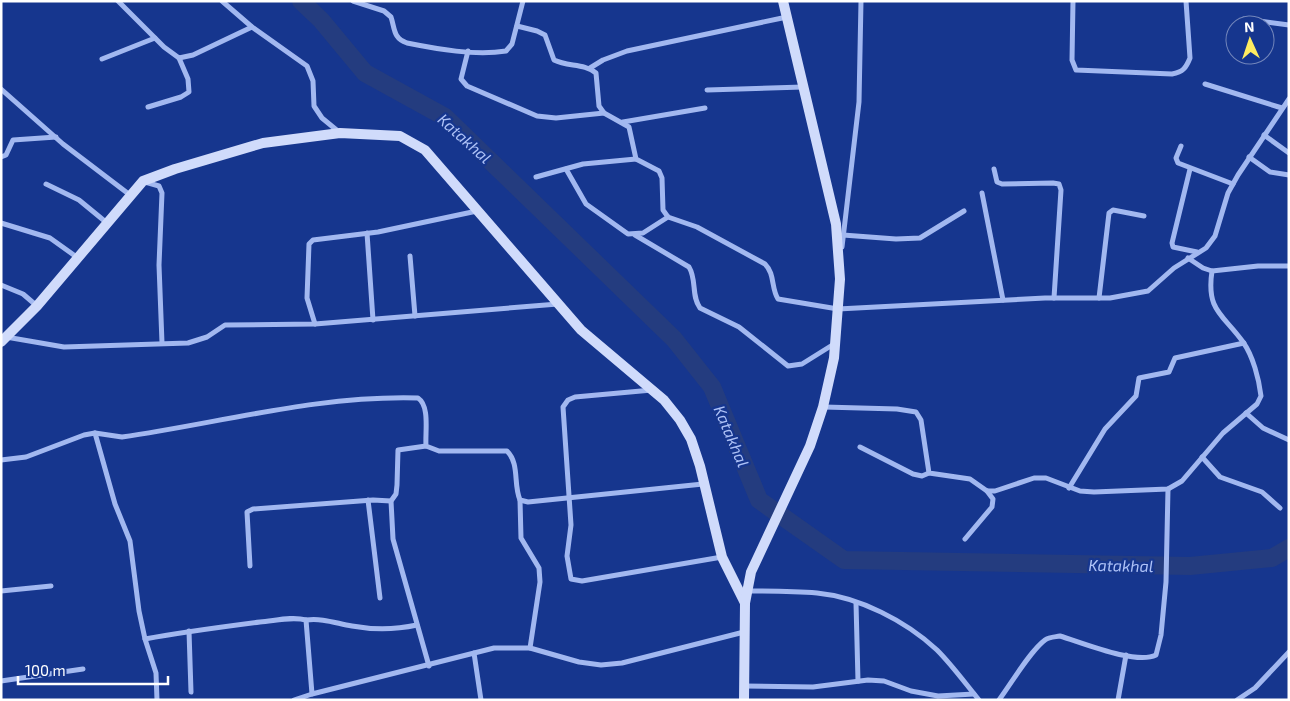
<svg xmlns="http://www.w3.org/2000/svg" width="1290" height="701" viewBox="0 0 1290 701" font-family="'Exo 2',sans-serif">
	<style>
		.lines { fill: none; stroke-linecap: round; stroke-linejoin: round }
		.river { stroke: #243c7f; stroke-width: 18 }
		.street { stroke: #a2b8f0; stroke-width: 5 }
		.secondary { stroke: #d0dbfb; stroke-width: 10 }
		.labels { text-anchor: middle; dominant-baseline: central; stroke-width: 4.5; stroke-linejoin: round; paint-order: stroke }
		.water-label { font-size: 16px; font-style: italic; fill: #aec2f7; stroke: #16368e }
	</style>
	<rect width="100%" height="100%" fill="#16368e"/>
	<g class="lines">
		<!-- river -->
		<polyline class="river" points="301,1 321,20 365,73 445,117 674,339 712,387 759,500 844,560 1190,566 1272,558 1289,548"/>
		<!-- street -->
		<g class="street">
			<polyline points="118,1 164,47 179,58 193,55 252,27"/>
			<polyline points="222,1 252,27 307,66 313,81 314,106 322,118 339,132"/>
			<path d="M353,1L384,11L391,17C395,29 393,38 407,43C437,49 475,56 506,51L512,44L523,1"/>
			<path d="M1073,1L1072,60L1076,70L1172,74C1183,72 1186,68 1190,58L1186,1"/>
			<polyline points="1244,19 1289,25"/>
			<path d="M517,26L537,31L545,35L554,60C568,67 584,63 596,73L599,106L604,113L629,127L636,159L659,171L662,178L663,210L668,217L697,227L765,264C775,274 771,288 778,299L838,309L1045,298H1110L1148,291L1174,268L1206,248L1215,236L1228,193L1238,175L1289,99"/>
			<polyline points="468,51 461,79 467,86 537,116 556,118 604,113"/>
			<polyline points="102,59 155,38"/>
			<polyline points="590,68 603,60 627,51 787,17"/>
			<polyline points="1205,84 1282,108"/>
			<polyline points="1,89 63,144 130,195"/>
			<polyline points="707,90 803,87"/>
			<polyline points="148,107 181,97 189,92 188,79 179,58"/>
			<polyline points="623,122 705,108"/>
			<polyline points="1264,135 1289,153"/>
			<polyline points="1181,146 1176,158 1178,163 1233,184"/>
			<polyline points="1,157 6,155 13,140 56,137"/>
			<polyline points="1249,157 1270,172 1289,175"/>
			<polyline points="566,169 586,204 628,234 643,233 668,217"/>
			<polyline points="994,169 997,182 1002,184 1053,183 1059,184 1061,190 1054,298"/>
			<polyline points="1190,169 1172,243 1173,247 1197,252"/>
			<polyline points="536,177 583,164 636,159"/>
			<polyline points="145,182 159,186 162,193 159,265 162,343"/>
			<polyline points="46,184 79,200 107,223"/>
			<polyline points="982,193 1003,300"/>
			<polyline points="1,223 50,238 78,258"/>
			<polyline points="367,233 373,320"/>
			<path d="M635,235L689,267C697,280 691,296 700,308L739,327L788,366L802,364L834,344"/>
			<polyline points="843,235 896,239 920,238 964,211"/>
			<polyline points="842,247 859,102 861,1"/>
			<polyline points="410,256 415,316"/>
			<polyline points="1188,258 1203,268 1212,271 1258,266 1289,266"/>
			<polyline points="1,285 23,294 37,306"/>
			<polyline points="1099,298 1109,213 1113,210 1144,216"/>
			<polyline points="315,324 307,298 309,244 313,240 378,232 477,211"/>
			<polyline points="6,337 64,347 188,343 207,337 225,325 315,324 558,304"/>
			<polyline points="652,390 575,397 568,400 563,407 571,525 567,556 571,579 582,581 722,557"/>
			<path d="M824,407L897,409L916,412L921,420L929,473L970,479L987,491H995L1034,478H1046L1080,491L1094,492L1168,489L1182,481L1223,433L1257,404L1261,396C1259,379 1253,356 1243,342C1223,314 1206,311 1212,271"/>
			<polyline points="1246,413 1263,428 1289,440"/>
			<polyline points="95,433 115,504 130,541 139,611 145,639 156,673 157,700"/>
			<polyline points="426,446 398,450 397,485 396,494 391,501 393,539 429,666"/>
			<polyline points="860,447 913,474 922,476 929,473"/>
			<polyline points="1202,457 1220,477 1262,492 1280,508"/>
			<path d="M1,460L26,457L84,435L95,433L122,437C220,423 318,395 418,398C430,406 425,432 426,446L439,451H507C520,464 513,484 520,500L528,502L703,484"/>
			<polyline points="1069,488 1105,429 1136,396 1139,378 1169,372 1175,358 1244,343"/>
			<polyline points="368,500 380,598"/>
			<polyline points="520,500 521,538 539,568 540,582 530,648"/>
			<polyline points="965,539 992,507 993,499 987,491"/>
			<polyline points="250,566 247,512 253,509 373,500 391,501"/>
			<polyline points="1,591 51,586"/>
			<path d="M748,591C771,591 794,591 817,593C859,597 906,621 937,650C952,665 965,683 979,700"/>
			<polyline points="856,603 858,681"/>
			<path d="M306,620C323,618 335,623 352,626C374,630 394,630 417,625"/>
			<polyline points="189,631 191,692"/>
			<path d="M145,639C183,632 221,627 260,622C274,621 292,616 306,620L312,694L494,648H530L579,662L601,665L622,663L744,632"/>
			<polyline points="474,653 481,700"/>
			<polyline points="1,681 83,669"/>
			<polyline points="744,686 813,687 868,680 884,681 911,691 938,696 974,694"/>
			<polyline points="294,700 312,694"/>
			<path d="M999,700C1011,684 1030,651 1045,640C1049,637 1055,637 1060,636C1083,643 1136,665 1156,655L1161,635L1166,582L1168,489"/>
			<polyline points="1118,700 1126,655"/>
			<polyline points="1237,700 1255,688 1289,652"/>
		</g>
		<!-- secondary -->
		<g class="secondary">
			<polyline points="1,342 37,306 143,181 175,169 263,143 340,133 400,136 425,150 581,330 664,400 680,420 691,439 700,466 722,557 745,603"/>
			<polyline points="744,700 745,603 751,572 810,446 823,407 834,358 840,279 836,224 783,1"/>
		</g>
	</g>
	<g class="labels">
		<!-- water labels -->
		<g class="water-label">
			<text transform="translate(465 138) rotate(42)">Katakhal</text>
			<text transform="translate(732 436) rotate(67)">Katakhal</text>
			<text transform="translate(1121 565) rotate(1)">Katakhal</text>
		</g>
	</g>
	<!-- border -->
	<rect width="1290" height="701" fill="none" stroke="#ffffff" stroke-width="5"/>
	<!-- north arrow -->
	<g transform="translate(1250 40) rotate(357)"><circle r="24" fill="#16368e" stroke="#7386bb"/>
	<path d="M0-4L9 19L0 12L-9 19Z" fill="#ffec60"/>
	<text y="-8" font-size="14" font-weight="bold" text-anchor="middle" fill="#ffffff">N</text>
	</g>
	<!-- scale -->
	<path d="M18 676v8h150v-8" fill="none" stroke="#ffffff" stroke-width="2.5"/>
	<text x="25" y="676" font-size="15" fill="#ffffff" stroke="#16368e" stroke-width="4" paint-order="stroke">100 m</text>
</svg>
